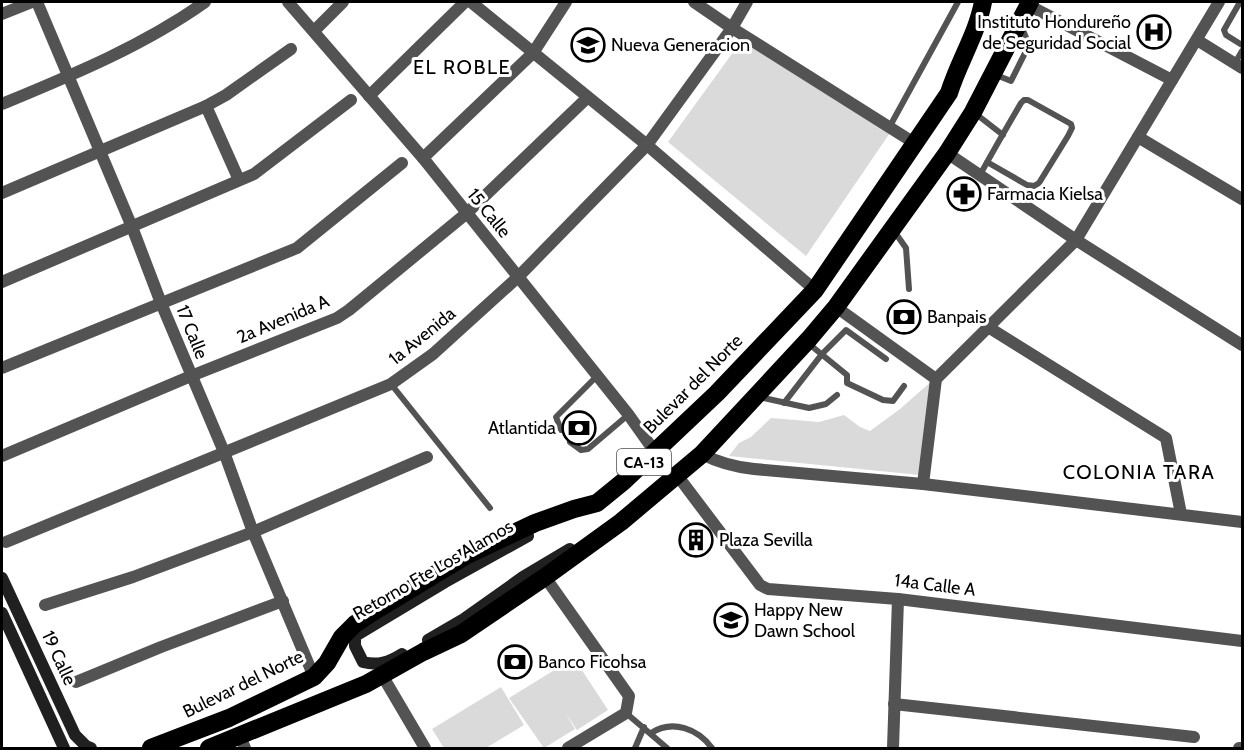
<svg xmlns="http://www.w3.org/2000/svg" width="1244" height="750" viewBox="0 0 1244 750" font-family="Cabin,sans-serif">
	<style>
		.green { fill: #dadada }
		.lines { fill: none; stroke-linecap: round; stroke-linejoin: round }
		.lane { stroke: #535353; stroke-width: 6 }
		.street { stroke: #535353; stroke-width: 12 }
		.secondary { stroke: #202020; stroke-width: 12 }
		.highway { stroke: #000; stroke-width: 18 }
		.labels { text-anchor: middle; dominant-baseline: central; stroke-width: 6; stroke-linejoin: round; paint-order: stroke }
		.shield { fill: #fff; stroke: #4c4c4c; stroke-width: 1.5 }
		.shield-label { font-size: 16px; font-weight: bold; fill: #000 }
		.poi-label { font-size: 18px; fill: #000; stroke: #fff; text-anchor: start }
		.street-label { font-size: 18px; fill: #000; stroke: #fff }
		.neighbourhood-label { font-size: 20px; letter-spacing: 1.5px; fill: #000; stroke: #fff }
	</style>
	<rect width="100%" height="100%" fill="#fff"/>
	<!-- green -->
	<g class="green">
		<polygon points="747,33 894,127 806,256 668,142"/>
		<polygon points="933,380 920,475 729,456 739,443 751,437 771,418 819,422 844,415 860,427 870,431 900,409"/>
		<polygon points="574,658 608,710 577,730 565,712 575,729 544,748 509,698"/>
		<polygon points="501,687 524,725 486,748 444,748 432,729"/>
	</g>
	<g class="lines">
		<!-- lane -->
		<g class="lane">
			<polyline points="1240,2 1224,30 1226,35 1242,45"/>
			<polyline points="1235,63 1242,51"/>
			<polyline points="996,75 1011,81 1029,45 1022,28"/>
			<polyline points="976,114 1003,135"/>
			<polyline points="890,126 958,2"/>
			<path d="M980,175C993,151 1007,127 1021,103L1024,100H1028L1071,124L1072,128L1068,136L1039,183L1034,186L1027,185L987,162"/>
			<polyline points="894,231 906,248 909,289"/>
			<polyline points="809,344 847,375 847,383 883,400 893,401 904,386"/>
			<polyline points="391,384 490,508"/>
			<polyline points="759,397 809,408 826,404 837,395"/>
			<polyline points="784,403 822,354 846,330 886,359"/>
			<polyline points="561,430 556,417 597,376"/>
			<polyline points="570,442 581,450 588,449 628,415"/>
			<polyline points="626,713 667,748"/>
			<path d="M651,733C673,719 698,729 712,748"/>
			<polyline points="635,748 644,727"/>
		</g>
		<!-- street -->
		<g class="street">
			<polyline points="37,2 132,227 161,303 224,452 253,532 314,677"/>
			<polyline points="288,2 423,158 628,414 655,452"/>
			<polyline points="471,2 647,145 815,290"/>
			<polyline points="694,2 732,28 916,144"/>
			<polyline points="1028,5 1172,80"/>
			<polyline points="2,14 32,2"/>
			<polyline points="314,31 343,2"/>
			<polyline points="1197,40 1242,68"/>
			<polyline points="369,96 465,2"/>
			<path d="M2,104C72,75 143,46 205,2"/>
			<polyline points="206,106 239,180"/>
			<polyline points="1138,137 1242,199"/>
			<polyline points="947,153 1076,240 1242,345"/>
			<polyline points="423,158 533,53 566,2"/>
			<polyline points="2,193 206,106 226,95 291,49"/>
			<polyline points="2,282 254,174 351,100"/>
			<polyline points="836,307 936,379 923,484"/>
			<polyline points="988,327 1166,438 1181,514"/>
			<polyline points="2,368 297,248 402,163"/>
			<polyline points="936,379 1076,240 1219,2"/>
			<path d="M702,454C719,463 735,467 754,469L923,484L1242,522"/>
			<polyline points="2,456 191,376 337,318 349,310 467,213 587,98"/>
			<polyline points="677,475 760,585 768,589 898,599 1242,641"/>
			<polyline points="6,542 391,384 433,354 518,277 647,145 732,28 747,2"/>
			<polyline points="545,577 629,696 626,713 568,748"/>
			<polyline points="45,605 133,577 253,532 427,457"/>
			<polyline points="382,675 425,748"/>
			<polyline points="76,682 161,647 283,601"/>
			<polyline points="894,704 1194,737"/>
			<polyline points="240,736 245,748"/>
			<polyline points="893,748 898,599"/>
			<polyline points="1239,748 1242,748"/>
		</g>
		<!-- secondary -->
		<g class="secondary">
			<polyline points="2,578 75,735 86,746 91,748"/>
			<polyline points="2,613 64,748"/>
			<polyline points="428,640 464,619 523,577 570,549"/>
			<path d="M402,654C389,662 378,666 363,662L355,646V636L445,582L528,536"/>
		</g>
		<!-- highway -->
		<g class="highway">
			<path d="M151,748L229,718L314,677L327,663L342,637L355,624L373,612L467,555L535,523L574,509L597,503L624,481L717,393L815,290L949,93C959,61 977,34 983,2"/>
			<polyline points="209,748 366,684 423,652 461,634 545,577 621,522 702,454 809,339 836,307 947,153 973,112 1030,2"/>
		</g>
	</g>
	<!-- icons -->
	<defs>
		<g id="hospital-ring" transform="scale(1.725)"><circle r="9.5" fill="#fff" stroke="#000" stroke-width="1.5"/><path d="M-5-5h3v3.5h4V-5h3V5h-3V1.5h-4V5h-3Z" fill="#000"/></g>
		<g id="school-ring" transform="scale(1.725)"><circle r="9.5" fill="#fff" stroke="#000" stroke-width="1.5"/><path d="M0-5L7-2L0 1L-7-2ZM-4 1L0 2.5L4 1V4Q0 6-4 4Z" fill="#000"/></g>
		<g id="pharmacy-ring" transform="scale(1.725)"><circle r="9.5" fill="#fff" stroke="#000" stroke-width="1.5"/><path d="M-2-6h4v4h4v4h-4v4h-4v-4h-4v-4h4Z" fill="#000"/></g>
		<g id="bank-ring" transform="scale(1.725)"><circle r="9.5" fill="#fff" stroke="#000" stroke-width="1.5"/><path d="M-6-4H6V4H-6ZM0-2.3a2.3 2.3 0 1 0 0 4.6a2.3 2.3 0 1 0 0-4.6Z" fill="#000"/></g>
		<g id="building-ring" transform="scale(1.725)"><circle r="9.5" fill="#fff" stroke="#000" stroke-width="1.5"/><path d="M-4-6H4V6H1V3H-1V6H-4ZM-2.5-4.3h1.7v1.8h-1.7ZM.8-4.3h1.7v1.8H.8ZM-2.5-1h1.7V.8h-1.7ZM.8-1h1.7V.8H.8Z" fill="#000"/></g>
	</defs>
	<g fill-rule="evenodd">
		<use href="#hospital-ring" x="1154" y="32"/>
		<use href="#school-ring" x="588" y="45"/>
		<use href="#pharmacy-ring" x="964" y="194"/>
		<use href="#bank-ring" x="904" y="317"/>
		<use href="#bank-ring" x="579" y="428"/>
		<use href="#building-ring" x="696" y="540"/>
		<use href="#school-ring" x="731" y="620"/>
		<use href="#bank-ring" x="515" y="662"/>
	</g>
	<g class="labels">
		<!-- shield labels -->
		<rect class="shield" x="617" y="449" width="54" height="26" rx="4.5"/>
		<g class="shield-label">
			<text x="644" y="462">CA-13</text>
		</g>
		<!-- poi labels -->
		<g class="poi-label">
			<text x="1131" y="22" text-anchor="end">Instituto Hondureño<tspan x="1131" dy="21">de Seguridad Social</tspan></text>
			<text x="611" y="45">Nueva Generacion</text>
			<text x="987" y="194">Farmacia Kielsa</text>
			<text x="927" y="317">Banpais</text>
			<text x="556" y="428" text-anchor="end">Atlantida</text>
			<text x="719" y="540">Plaza Sevilla</text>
			<text x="754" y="610">Happy New<tspan x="754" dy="21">Dawn School</tspan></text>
			<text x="538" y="662">Banco Ficohsa</text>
		</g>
		<!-- street labels -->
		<g class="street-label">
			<text transform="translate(489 213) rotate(51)">15 Calle</text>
			<text transform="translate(283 319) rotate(-23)">2a Avenida A</text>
			<text transform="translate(192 332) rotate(68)">17 Calle</text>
			<text transform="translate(422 336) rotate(-39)">1a Avenida</text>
			<text transform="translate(693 384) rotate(-45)">Bulevar del Norte</text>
			<text transform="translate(433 570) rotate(-30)">Retorno Fte Los Alamos</text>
			<text transform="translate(935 585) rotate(7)">14a Calle A</text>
			<text transform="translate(59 658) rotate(65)">19 Calle</text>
			<text transform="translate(243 684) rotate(-26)">Bulevar del Norte</text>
		</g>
		<!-- neighbourhood labels -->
		<g class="neighbourhood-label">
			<text x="462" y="67">EL ROBLE</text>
			<text x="1139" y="472">COLONIA TARA</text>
		</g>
	</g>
	<!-- border -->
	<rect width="1244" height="750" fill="none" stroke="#000000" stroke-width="6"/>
</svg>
